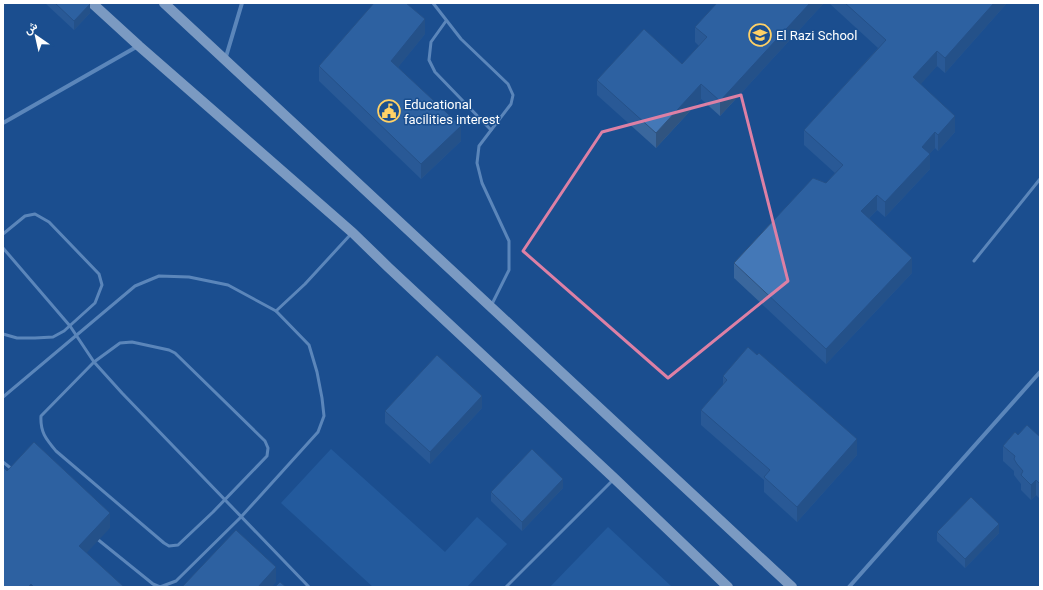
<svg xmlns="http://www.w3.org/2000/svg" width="1043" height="590" viewBox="0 0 1043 590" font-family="Roboto,Vazirmatn,sans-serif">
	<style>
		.green { fill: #2e69ad }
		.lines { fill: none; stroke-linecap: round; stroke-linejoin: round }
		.service { stroke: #a9c9ee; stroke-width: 3 }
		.minor { stroke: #a9c9ee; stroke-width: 4 }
		.primary { stroke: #f0f6ff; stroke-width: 10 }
		.wall { fill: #3a679d }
		.shaded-wall { fill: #305480 }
		.building { fill: #4478b7; stroke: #305480 }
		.marked { fill: none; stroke: #dd80a5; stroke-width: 3; stroke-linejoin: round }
		.labels { text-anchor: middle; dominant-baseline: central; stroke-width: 3; stroke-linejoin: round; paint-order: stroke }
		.poi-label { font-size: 13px; fill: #fff; stroke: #1b4f8f; text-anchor: start }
	</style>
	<rect width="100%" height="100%" fill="#1b4f8f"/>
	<!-- green -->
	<g class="green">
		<polygon points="331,449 445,552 477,517 507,544 467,587 373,587 281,503"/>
		<polygon points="608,527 672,587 550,587"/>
	</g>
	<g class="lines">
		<!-- service -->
		<g class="service">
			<polyline points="433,3 461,39 508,84 513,95 511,104 479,146 477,163 482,183 509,241 509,270 492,304"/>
			<polyline points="446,21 431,42 429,60 435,72 491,130"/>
			<polyline points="3,234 25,216 35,214 49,222 99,274 102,285 95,303 64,331 53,337 35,338 17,338 3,334"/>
			<polyline points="3,248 70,326 94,362 122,393 309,587"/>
			<polyline points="974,261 1040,179"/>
			<polyline points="276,311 305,284 351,234"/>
			<path d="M132,342L169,350L175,353L265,441L268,448L267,456L213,512L178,545L169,546L164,543L56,451C46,439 40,432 41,416L94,362L120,343Z"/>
			<polyline points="3,397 135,286 159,276 189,277 228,285 276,311 309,345 317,372 322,398 324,416 318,432 241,517 176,581 160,587 153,584 96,538"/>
			<polyline points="3,462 13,470"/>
			<polyline points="506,587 613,480"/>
		</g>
		<!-- minor -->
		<g class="minor">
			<polyline points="225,60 242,3"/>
			<polyline points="3,123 138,46"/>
			<polyline points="849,587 1040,372"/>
		</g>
		<!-- primary -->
		<g class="primary">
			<polyline points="92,3 139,46 353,233 389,268 614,478 728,587"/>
			<polyline points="164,3 792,587"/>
		</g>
	</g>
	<!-- wall -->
	<g class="wall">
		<polygon points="45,3 88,3 90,13 74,30"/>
		<polygon points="824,3 720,116 701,99 656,148 597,95 597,80 682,64 699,46 695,42 695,27"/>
		<polygon points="829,3 1007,3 945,73 937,66 920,84 955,132 938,151 935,148 930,153 930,169 885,217 877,210 869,218 912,273 826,364 734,278 734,263 826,183 835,173 804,145 804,130 878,48"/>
		<polygon points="425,34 398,67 461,141 421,179 319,81 319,66"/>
		<polygon points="723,376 857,455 797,522 764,492 764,480 701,425 701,410 723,385"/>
		<polygon points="482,408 430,464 385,423 385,411"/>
		<polygon points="1018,435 1040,437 1040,499 1036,495 1031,500 1021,490 1021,484 1017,479 1014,475 1014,471 1003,461 1003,446"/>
		<polygon points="563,488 522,531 491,501 491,492"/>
		<polygon points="937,532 999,533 965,568 937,541"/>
	</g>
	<!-- shaded-wall -->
	<g class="shaded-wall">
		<polygon points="3,3 8,3 3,9"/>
		<polygon points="810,3 824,3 720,116 720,101"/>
		<polygon points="994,3 1007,3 945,73 945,58"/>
		<polygon points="90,4 90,13 74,30 74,21"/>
		<polygon points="425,19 425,34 391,76 391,61"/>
		<polygon points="937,51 937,66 913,93 913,77"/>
		<polygon points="701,84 701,99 656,148 656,133"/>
		<polygon points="955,116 955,132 938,151 938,135"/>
		<polygon points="461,126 461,141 421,179 421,164"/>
		<polygon points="935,132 935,148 922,162 922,147"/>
		<polygon points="930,154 930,169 885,217 885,202"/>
		<polygon points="877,195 877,210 861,226 861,211"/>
		<polygon points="912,258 912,273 826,364 826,349"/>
		<polygon points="482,396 482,408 430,464 430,452"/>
		<polygon points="857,439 857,455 797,522 797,507"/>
		<polygon points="563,479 563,488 522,531 522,522"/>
		<polygon points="1036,480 1036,495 1031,500 1031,485"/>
		<polygon points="110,513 110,528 79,561 79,546"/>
		<polygon points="999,524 999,533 965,568 965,559"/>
		<polygon points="276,567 276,582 272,587 258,587"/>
	</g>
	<!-- building -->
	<g class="building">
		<polygon points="55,3 88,3 90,4 74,21"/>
		<polygon points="374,3 406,3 425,19 391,61 461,126 421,164 319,66"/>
		<polygon points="717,3 810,3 720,101 701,84 656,133 597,80 644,29 682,64 707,37 695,27"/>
		<polygon points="845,3 994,3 945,58 937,51 913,77 955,116 938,135 935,132 922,147 930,154 885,202 877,195 861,211 912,258 826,349 734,263 813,178 826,183 843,165 804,130 886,40"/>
		<polygon points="748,347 757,355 759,353 857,439 797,507 764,477 770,470 701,410 727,380 723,376"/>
		<polygon points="437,355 482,396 430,452 385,411"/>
		<polygon points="1027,425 1040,437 1040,484 1036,480 1031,485 1021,475 1023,471 1017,464 1014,459 1015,456 1003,446 1015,432 1018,435"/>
		<polygon points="34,442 110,513 79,546 124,587 34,587 31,584 28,587 3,587 3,467 7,471"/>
		<polygon points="532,449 563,479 522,522 491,492"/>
		<polygon points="971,497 999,524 965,559 937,532"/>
		<polygon points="236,530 276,567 258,587 182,587"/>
		<polygon points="280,582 286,587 275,587"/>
	</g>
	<!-- marked area -->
	<path d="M0 0H1043V590H0ZM741,95L788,281L668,378L523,251L602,132Z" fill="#1b4f8f" fill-opacity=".55" fill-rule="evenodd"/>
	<path class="marked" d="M741,95L788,281L668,378L523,251L602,132Z"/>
	<!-- icons -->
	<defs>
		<g id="school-ring" transform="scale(1.15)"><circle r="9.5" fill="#1b4f8f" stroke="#ffd166" stroke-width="1.5"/><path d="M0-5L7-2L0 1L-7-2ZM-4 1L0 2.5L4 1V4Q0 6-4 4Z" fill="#ffd166"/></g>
		<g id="civic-ring" transform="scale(1.15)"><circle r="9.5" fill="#1b4f8f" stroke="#ffd166" stroke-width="1.5"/><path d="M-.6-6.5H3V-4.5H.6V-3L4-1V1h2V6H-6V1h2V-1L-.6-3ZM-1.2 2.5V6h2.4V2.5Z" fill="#ffd166"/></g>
	</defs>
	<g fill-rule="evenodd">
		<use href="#school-ring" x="760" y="35"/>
		<use href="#civic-ring" x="389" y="111"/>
	</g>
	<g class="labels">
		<!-- poi labels -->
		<g class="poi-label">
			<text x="776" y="35">El Razi School</text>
			<text x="404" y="104">Educational<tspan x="404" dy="15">facilities interest</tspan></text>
		</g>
	</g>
	<!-- border -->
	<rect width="1043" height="590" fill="none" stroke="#ffffff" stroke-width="8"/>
	<!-- north arrow -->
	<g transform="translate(36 36) rotate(326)" stroke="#1b4f8f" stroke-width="3" paint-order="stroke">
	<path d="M0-3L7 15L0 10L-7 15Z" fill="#ffffff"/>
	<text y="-6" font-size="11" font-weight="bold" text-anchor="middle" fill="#ffffff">ش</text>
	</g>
</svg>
